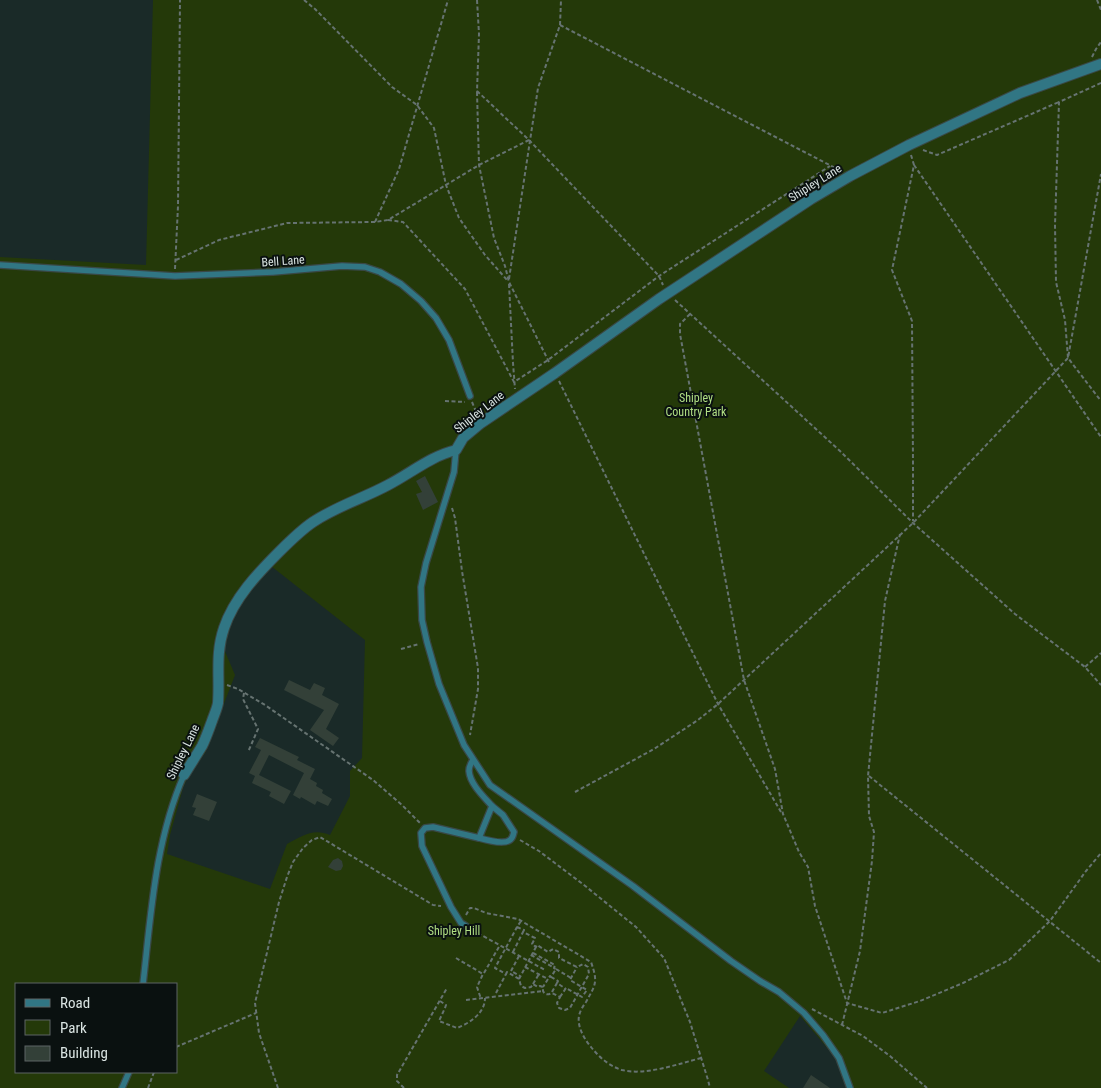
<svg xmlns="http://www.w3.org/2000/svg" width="1101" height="1088" viewBox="0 0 1101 1088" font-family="'Roboto Condensed',sans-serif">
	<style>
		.green { fill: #243909; fill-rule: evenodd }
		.building { fill: #334038 }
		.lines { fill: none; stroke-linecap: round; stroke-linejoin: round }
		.service-casing { stroke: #394846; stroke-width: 8 }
		.minor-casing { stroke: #394846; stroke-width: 12 }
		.path { stroke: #667371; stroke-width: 2; stroke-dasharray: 4 2.5; stroke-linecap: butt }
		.service { stroke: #317684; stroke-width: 5.5 }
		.minor { stroke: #317684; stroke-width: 10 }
		.labels { text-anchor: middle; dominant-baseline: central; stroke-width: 4; stroke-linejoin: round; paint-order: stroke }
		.street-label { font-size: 12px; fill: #dae4e2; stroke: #0a1110 }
		.park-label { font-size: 12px; fill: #b1df84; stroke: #0a1110 }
	</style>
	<rect width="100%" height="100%" fill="#1a2a28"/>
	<!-- green -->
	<path class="green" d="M153,0H1101V1088H848L838,1061L818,1037L800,1016L764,1071L789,1088H0V257L146,265ZM271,566L365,640L362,758L350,771V796L330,835C313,828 302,836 287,844L270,889L167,854L170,835L183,788L190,772L205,753L235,675L224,649L229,629L238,608L252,587ZM16,984H176V1072H16Z"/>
	<!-- building -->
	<g class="building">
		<polygon points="425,476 438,502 423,510 416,494 422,492 416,481"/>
		<polygon points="289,680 310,690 314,683 325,688 322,695 339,704 326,729 339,738 333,746 310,730 324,710 284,690"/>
		<polygon points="260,738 299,757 297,760 315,769 310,779 317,783 316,786 323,790 322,793 332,799 328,806 317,801 315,805 301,797 300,799 293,795 304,773 269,755 259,775 291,791 284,804 269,796 271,792 252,783 255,776 249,773 261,750 255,747"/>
		<polygon points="197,794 217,802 209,821 193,815 196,808 192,807"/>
		<polygon points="338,858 342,861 343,866 341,870 336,871 328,867 333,860"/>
		<polygon points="811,1075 830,1088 803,1088"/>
	</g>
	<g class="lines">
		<!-- service casing -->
		<g class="service-casing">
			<g id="service">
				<polyline points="0,265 175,276 273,272 342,266 365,267 380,272 401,284 421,301 436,318 449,340 470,396"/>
				<polyline points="456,450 454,472 426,563 421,587 422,620 427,642 439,684 464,745 490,785 633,886 731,961 760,981 779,992 804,1013 823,1035 839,1058 850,1088"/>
				<path d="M479,838C486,840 504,845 510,840C513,838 513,835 514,832L503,815L492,806"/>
				<path d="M466,926L461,923L451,907L422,846L421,833L425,828L433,827L479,838L492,806C484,797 470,784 469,771C469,767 471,763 473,760"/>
				<path d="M143,984C151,914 155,841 184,775"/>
				<polyline points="122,1088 129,1072"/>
			</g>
		</g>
		<!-- minor casing -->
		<g class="minor-casing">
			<path id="minor" d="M184,775C190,765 196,756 202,746C206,738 209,729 212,721C214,715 217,709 218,703C220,677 215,654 224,628C234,598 258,573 279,552C290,541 301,530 313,522C337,506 364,498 388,485C411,473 431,456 456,450L463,438L481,423L555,373L659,299L811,199L850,176L909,145L1020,93L1101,64"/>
		</g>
		<!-- path -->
		<g class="path">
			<polyline points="304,0 315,9 392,87 417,105 434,128 446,185 459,218 485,255 507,280"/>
			<polyline points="477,0 479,34 477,91 529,140 659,276 663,285"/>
			<polyline points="1097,0 1101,10"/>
			<polyline points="560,25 839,170"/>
			<polyline points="1092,57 1096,49 1101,42"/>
			<polyline points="1101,83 1059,102 1055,225 1056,282 1065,320 1068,358 1101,401"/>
			<polyline points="477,92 479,165 494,238 505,266 509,282 550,364"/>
			<polyline points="923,150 937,155 1059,102"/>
			<polyline points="911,155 914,165 892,270 912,321 913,462 913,521"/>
			<polyline points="914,165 1101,437"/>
			<polyline points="388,220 403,222 465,289 514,382 548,360 659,276 830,166"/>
			<polyline points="375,222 399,169 448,0"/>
			<polyline points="176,260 219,240 287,223 375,222 388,220 479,165 529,140"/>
			<polyline points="175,269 178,206 180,0"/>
			<polyline points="509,279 538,88 560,25 561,0"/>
			<polyline points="509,284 513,363 515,389"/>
			<polyline points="675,300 840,451 913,523 1015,614 1085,667 1101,685"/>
			<polyline points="690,314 680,324 680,334 744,680 775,769 783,814 799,852 808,867 815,906 847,1003 882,1013 920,1001 963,983 1009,960 1050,921 1086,871 1101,853"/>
			<polyline points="559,381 718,704 781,812"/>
			<polyline points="445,401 465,402"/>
			<polyline points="472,402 477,414"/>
			<polyline points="452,508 455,518 462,571 478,668 478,689 470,735"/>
			<polyline points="401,649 419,644"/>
			<polyline points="1085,667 1101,653"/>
			<polyline points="227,685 238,689 265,705 373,780 402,805 420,823"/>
			<polyline points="244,693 243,699 258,729 248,752"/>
			<polyline points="869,776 1101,963"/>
			<polyline points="575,792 654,749 698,720 718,704 913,523 1068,358 1101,174"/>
			<polyline points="520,840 539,851 584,885 636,927 664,958 690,1022 708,1080 710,1088"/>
			<path d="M466,915L470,908H474L486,913L518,919L591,962C598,982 596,984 586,1002C583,1006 580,1011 579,1016C577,1026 584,1039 591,1047C599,1057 609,1066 622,1070C645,1076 678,1064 701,1058"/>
			<path d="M517,927L524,930L523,932L535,938L532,944L536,947L537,945L548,952L553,949L559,952V958L577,967L583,964L588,967L589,974L570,1008L565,1010L559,1008L557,1003L560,997L552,993C548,995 545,995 543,991V987L540,986L538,987L533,984L531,987L525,988L521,986L519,979L507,972L506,974L495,968L517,927L521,921"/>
			<polyline points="472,930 545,970"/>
			<polyline points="513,952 523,932"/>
			<polyline points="533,953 555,965 554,968 556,969 551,977 550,976 548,979"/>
			<polyline points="531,955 553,967"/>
			<polyline points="519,956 511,971 520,976"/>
			<polyline points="456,958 483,974 477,987 481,999"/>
			<polyline points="525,967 548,979 543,987"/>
			<polyline points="556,969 571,978"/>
			<polyline points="484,973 500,945"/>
			<polyline points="551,977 558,981 557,983 566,989"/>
			<polyline points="519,979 536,947"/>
			<polyline points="533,984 539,974"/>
			<polyline points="552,992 557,983"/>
			<polyline points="496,993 506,974"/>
			<polyline points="560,997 566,988 582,997 587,990 570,980 577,967"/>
			<polyline points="466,1000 543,991"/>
			<path d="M440,1001L446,1005L445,1008L439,1021L457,1028C470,1023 485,1013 485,998"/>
			<polyline points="812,1009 863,1036 890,1056 927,1088"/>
			<polyline points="842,1025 860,951 872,861 874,832 869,816 868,776 885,601 900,534"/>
			<polyline points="176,1047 256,1013"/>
			<polyline points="148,1088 154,1072"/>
			<polyline points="278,1088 259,1033 255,1003 279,902 287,877 293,862 303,848 312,840 320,837 433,905 441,906"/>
			<polyline points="404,1088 397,1081 397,1075 447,988"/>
		</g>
		<!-- service -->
		<use href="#service" class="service"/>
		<!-- minor -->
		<use href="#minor" class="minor"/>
	</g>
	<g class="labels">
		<!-- street labels -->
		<g class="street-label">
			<text transform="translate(815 183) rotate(-32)">Shipley Lane</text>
			<text transform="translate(283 261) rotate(-4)">Bell Lane</text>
			<text transform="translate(479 412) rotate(-38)">Shipley Lane</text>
			<text transform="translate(183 752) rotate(-64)">Shipley Lane</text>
		</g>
		<!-- park labels -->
		<g class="park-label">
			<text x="696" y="398">Shipley<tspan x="696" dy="14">Country Park</tspan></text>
			<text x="454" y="931">Shipley Hill</text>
		</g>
	</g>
	<!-- legend -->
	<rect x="15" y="983" width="162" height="90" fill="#0a1110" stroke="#5d6564"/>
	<rect x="25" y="999" width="25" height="8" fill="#317684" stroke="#5d6564"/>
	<text x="60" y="1008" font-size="15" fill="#dae4e2">Road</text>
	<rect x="25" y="1020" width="25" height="15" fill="#243909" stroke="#5d6564"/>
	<text x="60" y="1033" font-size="15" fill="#dae4e2">Park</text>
	<rect x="25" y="1046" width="25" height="15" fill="#334038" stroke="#5d6564"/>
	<text x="60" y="1058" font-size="15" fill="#dae4e2">Building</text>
</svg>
